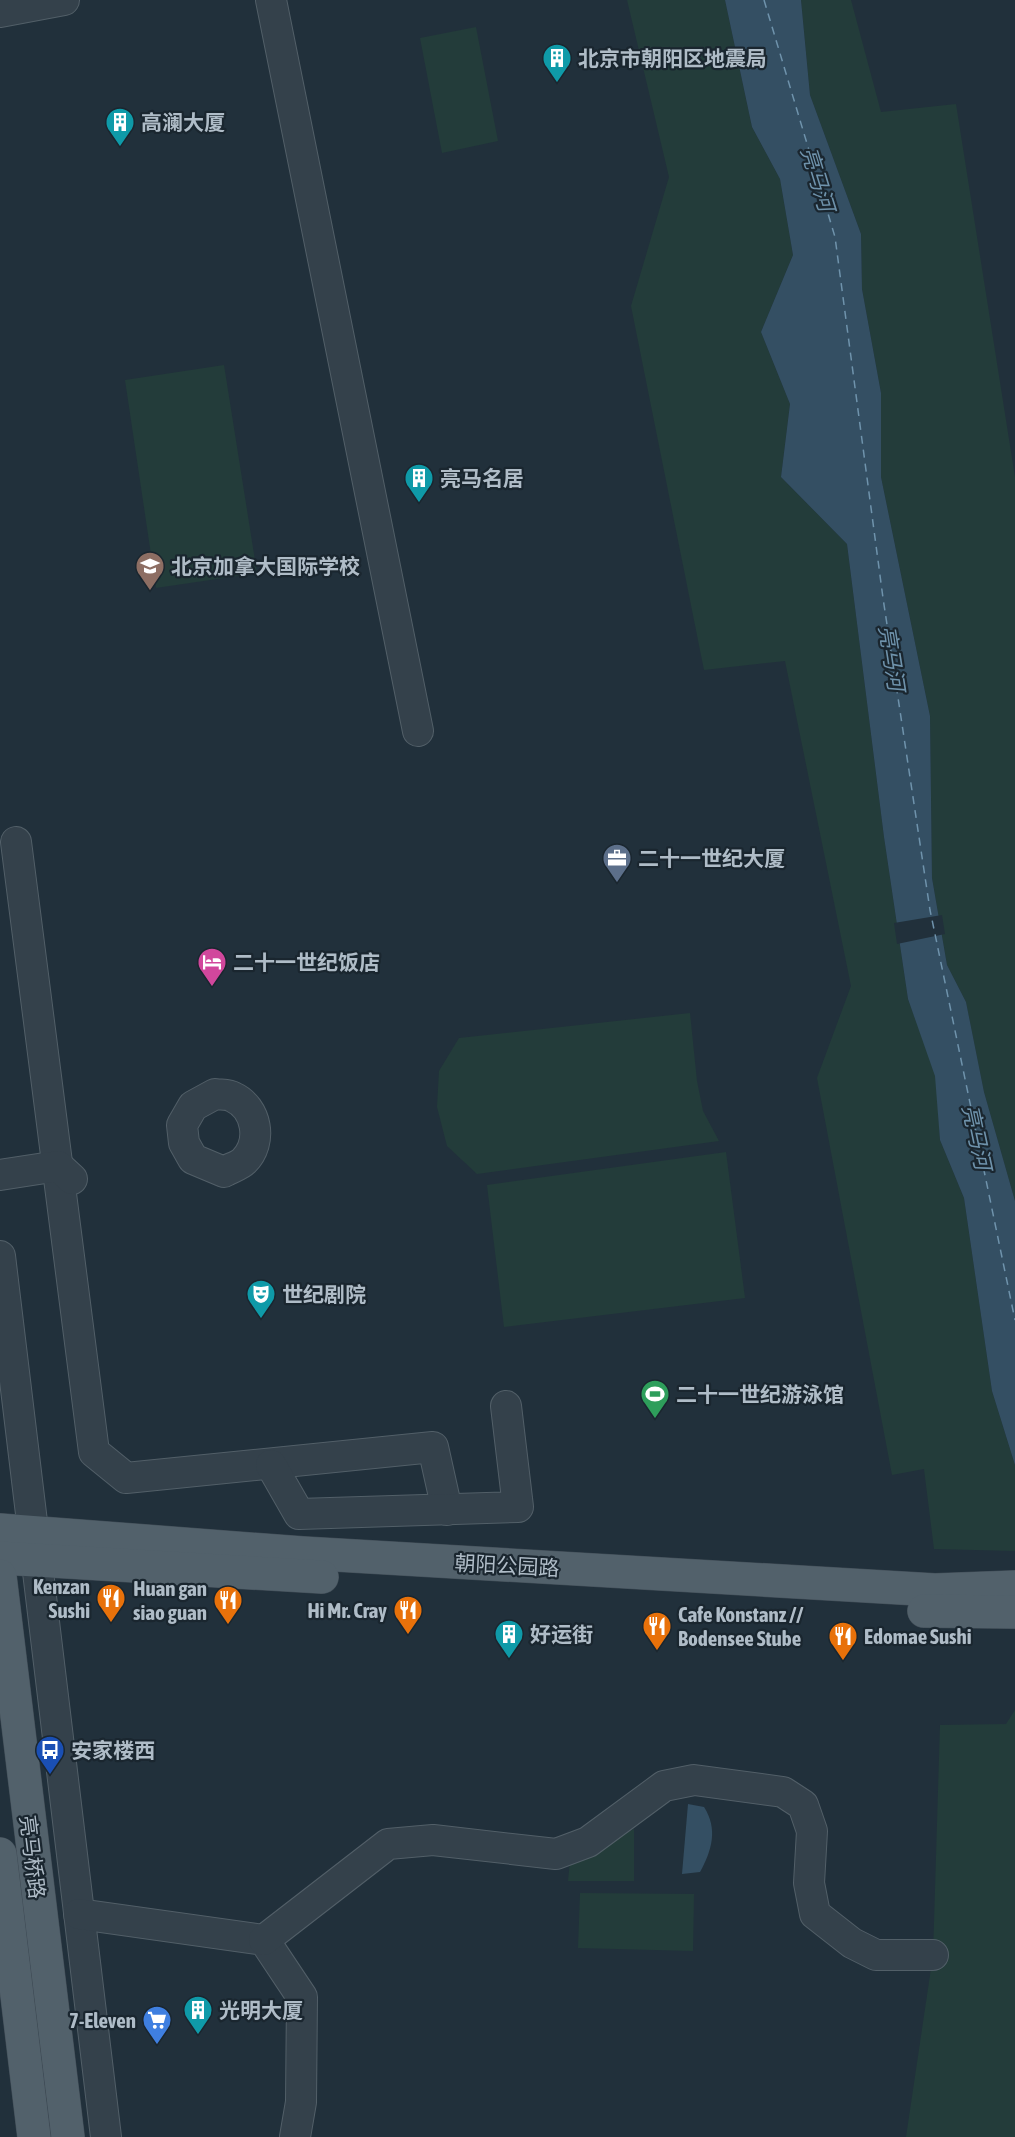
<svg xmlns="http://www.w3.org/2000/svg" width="1015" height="2137" viewBox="0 0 1015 2137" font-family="'Asap Condensed','Noto Sans SC',sans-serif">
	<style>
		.green { fill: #233c3a }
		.water { fill: #344f63 }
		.pier { fill: #21303b }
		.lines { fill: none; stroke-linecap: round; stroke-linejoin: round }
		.ferry { stroke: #6f93ac; stroke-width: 1.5; stroke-dasharray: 8 6; stroke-linecap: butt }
		.minor-casing { stroke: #525f68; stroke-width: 32 }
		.major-casing { stroke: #414d57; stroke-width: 34 }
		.minor { stroke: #34414b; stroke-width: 30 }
		.major { stroke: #52616b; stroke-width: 33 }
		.labels { text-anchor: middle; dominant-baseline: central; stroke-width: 4.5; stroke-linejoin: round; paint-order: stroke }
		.poi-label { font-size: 21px; font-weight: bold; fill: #afbcc7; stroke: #1a262f; text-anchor: start }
		.street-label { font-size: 21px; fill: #afbcc7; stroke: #1a262f }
		.water-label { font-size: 22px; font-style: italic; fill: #6f93ac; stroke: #1a262f }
	</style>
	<rect width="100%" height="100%" fill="#21303b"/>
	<!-- green -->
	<g class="green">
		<polygon points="627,0 725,0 752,127 780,179 793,255 761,332 790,404 781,477 847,544 884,837 908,999 936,1076 940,1140 964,1198 992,1391 1015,1465 1015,1551 934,1549 924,1469 892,1475 817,1078 851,986 785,661 704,670 631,306 669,177"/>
		<polygon points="801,0 851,0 881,112 956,104 1015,477 1015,1201 984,1092 966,1002 947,965 932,878 930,716 881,477 881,393 862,289 861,234 810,95"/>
		<polygon points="476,27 498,141 442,153 420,38"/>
		<polygon points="224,365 257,573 156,588 125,380"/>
		<polygon points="690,1013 697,1081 703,1111 719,1141 477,1174 447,1146 437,1107 439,1071 459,1038"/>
		<polygon points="726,1152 745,1298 504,1327 487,1185"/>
		<polygon points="1015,1710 1015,2137 906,2137 933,1955 940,1725 1006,1724"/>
		<polygon points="634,1829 634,1881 568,1881 570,1861"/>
		<polygon points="580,1893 694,1894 693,1951 578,1948"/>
	</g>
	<!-- water -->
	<g class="water">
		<polygon points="725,0 801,0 810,95 861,234 862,289 881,393 881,477 930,716 932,878 947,965 966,1002 984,1092 1015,1201 1015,1465 992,1391 964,1198 940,1140 935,1076 908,999 884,837 847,544 781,477 790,404 761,332 793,255 780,179 752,127"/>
		<path d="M688,1804L704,1807C718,1829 712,1850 700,1872L682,1874Z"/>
	</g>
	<!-- pier -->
	<polygon class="pier" points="942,915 945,934 897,944 894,923"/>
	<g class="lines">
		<!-- ferry -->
		<polyline class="ferry" points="764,0 835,237 883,598 930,910 1015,1320"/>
		<!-- minor casing -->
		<g class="minor-casing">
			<g id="minor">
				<polyline points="271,0 418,731"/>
				<polyline points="0,12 64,0"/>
				<polyline points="16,842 94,1452 126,1478 433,1447 447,1510"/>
				<path d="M215,1094C221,1095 228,1094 233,1097C257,1108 263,1142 244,1161C239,1166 230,1168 224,1172L193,1159L184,1143L182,1125L193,1106Z"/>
				<polyline points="0,1175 58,1166 72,1179"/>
				<polyline points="0,1256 106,2137"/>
				<polyline points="271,1465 299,1514 518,1507 506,1406"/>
				<polyline points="79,1914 264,1940 302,1997 301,2102 295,2137"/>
				<polyline points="264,1940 388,1844 433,1840 556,1854 588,1842 664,1786 694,1780 783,1792 803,1805 812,1831 809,1883 815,1914 852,1943 876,1955 933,1955"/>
			</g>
		</g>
		<!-- major casing -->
		<g class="major-casing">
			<g id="major">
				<polyline points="0,1530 303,1553 935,1590 1015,1587"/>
				<polyline points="0,1558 322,1577"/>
				<polyline points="0,1576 68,2137"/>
				<polyline points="924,1611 1015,1612"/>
				<polyline points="0,1854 34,2137"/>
			</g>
		</g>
		<!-- minor -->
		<use href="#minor" class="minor"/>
		<!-- major -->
		<use href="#major" class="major"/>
	</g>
	<!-- icons -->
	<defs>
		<g id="building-pin" transform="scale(1.5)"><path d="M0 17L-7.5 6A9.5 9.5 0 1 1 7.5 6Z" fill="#0f9aa8" stroke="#1a262f"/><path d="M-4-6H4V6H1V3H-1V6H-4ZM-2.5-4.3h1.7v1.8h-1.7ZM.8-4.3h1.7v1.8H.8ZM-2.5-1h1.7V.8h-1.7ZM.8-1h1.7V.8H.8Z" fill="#fff"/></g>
		<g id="school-pin" transform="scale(1.5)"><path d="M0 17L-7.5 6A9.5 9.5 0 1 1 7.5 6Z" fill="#8d6e63" stroke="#1a262f"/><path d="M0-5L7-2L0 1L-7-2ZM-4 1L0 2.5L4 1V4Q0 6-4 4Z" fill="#fff"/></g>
		<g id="office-pin" transform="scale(1.5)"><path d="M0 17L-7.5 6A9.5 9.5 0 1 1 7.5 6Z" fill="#5c6f8a" stroke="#1a262f"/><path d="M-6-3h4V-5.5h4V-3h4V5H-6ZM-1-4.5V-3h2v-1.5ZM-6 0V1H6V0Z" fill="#fff"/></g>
		<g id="hotel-pin" transform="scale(1.5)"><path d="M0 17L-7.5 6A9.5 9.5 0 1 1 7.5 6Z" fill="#d1479c" stroke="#1a262f"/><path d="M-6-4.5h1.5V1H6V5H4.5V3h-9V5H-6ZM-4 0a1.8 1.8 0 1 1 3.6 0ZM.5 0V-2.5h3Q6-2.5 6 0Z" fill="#fff"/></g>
		<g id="theatre-pin" transform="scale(1.5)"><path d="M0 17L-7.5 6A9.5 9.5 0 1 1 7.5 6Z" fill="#0f9aa8" stroke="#1a262f"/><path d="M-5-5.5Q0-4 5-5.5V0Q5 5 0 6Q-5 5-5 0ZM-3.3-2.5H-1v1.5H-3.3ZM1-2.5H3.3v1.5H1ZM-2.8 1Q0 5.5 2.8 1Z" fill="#fff"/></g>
		<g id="stadium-pin" transform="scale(1.5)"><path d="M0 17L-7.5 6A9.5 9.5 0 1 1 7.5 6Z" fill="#2e9e5b" stroke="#1a262f"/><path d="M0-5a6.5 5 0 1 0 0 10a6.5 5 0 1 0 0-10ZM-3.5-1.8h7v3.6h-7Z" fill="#fff"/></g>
		<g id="restaurant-pin" transform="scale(1.5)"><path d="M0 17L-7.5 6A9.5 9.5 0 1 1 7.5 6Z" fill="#e8710a" stroke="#1a262f"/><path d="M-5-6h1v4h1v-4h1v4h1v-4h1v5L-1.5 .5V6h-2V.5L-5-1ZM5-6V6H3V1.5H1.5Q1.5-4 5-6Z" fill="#fff"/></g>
		<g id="bus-pin" transform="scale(1.5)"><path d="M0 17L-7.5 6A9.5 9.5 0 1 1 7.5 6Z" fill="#1a4fb4" stroke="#1a262f"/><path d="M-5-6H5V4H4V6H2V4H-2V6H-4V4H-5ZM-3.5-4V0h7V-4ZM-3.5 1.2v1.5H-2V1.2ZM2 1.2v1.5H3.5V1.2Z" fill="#fff"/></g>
		<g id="supermarket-pin" transform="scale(1.5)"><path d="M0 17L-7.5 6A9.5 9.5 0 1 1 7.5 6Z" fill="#3f7fe0" stroke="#1a262f"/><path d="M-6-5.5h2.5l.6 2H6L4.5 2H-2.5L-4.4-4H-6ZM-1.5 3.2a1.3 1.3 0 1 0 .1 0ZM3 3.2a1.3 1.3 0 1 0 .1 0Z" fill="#fff"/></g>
	</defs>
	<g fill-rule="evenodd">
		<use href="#building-pin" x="557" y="58"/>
		<use href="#building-pin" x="120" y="122"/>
		<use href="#building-pin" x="419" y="478"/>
		<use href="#school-pin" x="150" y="566"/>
		<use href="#office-pin" x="617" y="858"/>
		<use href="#hotel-pin" x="212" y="962"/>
		<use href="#theatre-pin" x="261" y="1294"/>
		<use href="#stadium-pin" x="655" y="1394"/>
		<use href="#restaurant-pin" x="111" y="1598"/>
		<use href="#restaurant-pin" x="228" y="1600"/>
		<use href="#restaurant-pin" x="408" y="1610"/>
		<use href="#restaurant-pin" x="657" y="1626"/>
		<use href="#building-pin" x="509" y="1634"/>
		<use href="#restaurant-pin" x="843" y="1636"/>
		<use href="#bus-pin" x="50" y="1750"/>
		<use href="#building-pin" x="198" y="2010"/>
		<use href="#supermarket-pin" x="157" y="2020"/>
	</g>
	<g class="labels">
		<!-- poi labels -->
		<g class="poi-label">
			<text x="578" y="58">北京市朝阳区地震局</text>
			<text x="141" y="122">高澜大厦</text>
			<text x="440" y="478">亮马名居</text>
			<text x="171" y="566">北京加拿大国际学校</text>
			<text x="638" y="858">二十一世纪大厦</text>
			<text x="233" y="962">二十一世纪饭店</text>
			<text x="282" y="1294">世纪剧院</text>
			<text x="676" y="1394">二十一世纪游泳馆</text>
			<text x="90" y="1586" text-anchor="end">Kenzan<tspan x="90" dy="24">Sushi</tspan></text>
			<text x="207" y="1588" text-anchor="end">Huan gan<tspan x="207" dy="24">siao guan</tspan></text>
			<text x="387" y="1610" text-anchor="end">Hi Mr. Cray</text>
			<text x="678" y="1614">Cafe Konstanz //<tspan x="678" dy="24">Bodensee Stube</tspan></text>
			<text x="530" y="1634">好运街</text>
			<text x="864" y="1636">Edomae Sushi</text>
			<text x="71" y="1750">安家楼西</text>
			<text x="219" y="2010">光明大厦</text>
			<text x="136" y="2020" text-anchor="end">7-Eleven</text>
		</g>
		<!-- street labels -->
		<g class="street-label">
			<text transform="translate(507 1565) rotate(3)">朝阳公园路</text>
			<text transform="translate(33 1857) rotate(83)">亮马桥路</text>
		</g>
		<!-- water labels -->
		<g class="water-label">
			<text transform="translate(818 179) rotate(73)">亮马河</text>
			<text transform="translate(892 658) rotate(81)">亮马河</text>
			<text transform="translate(977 1137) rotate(78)">亮马河</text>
		</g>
	</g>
</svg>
